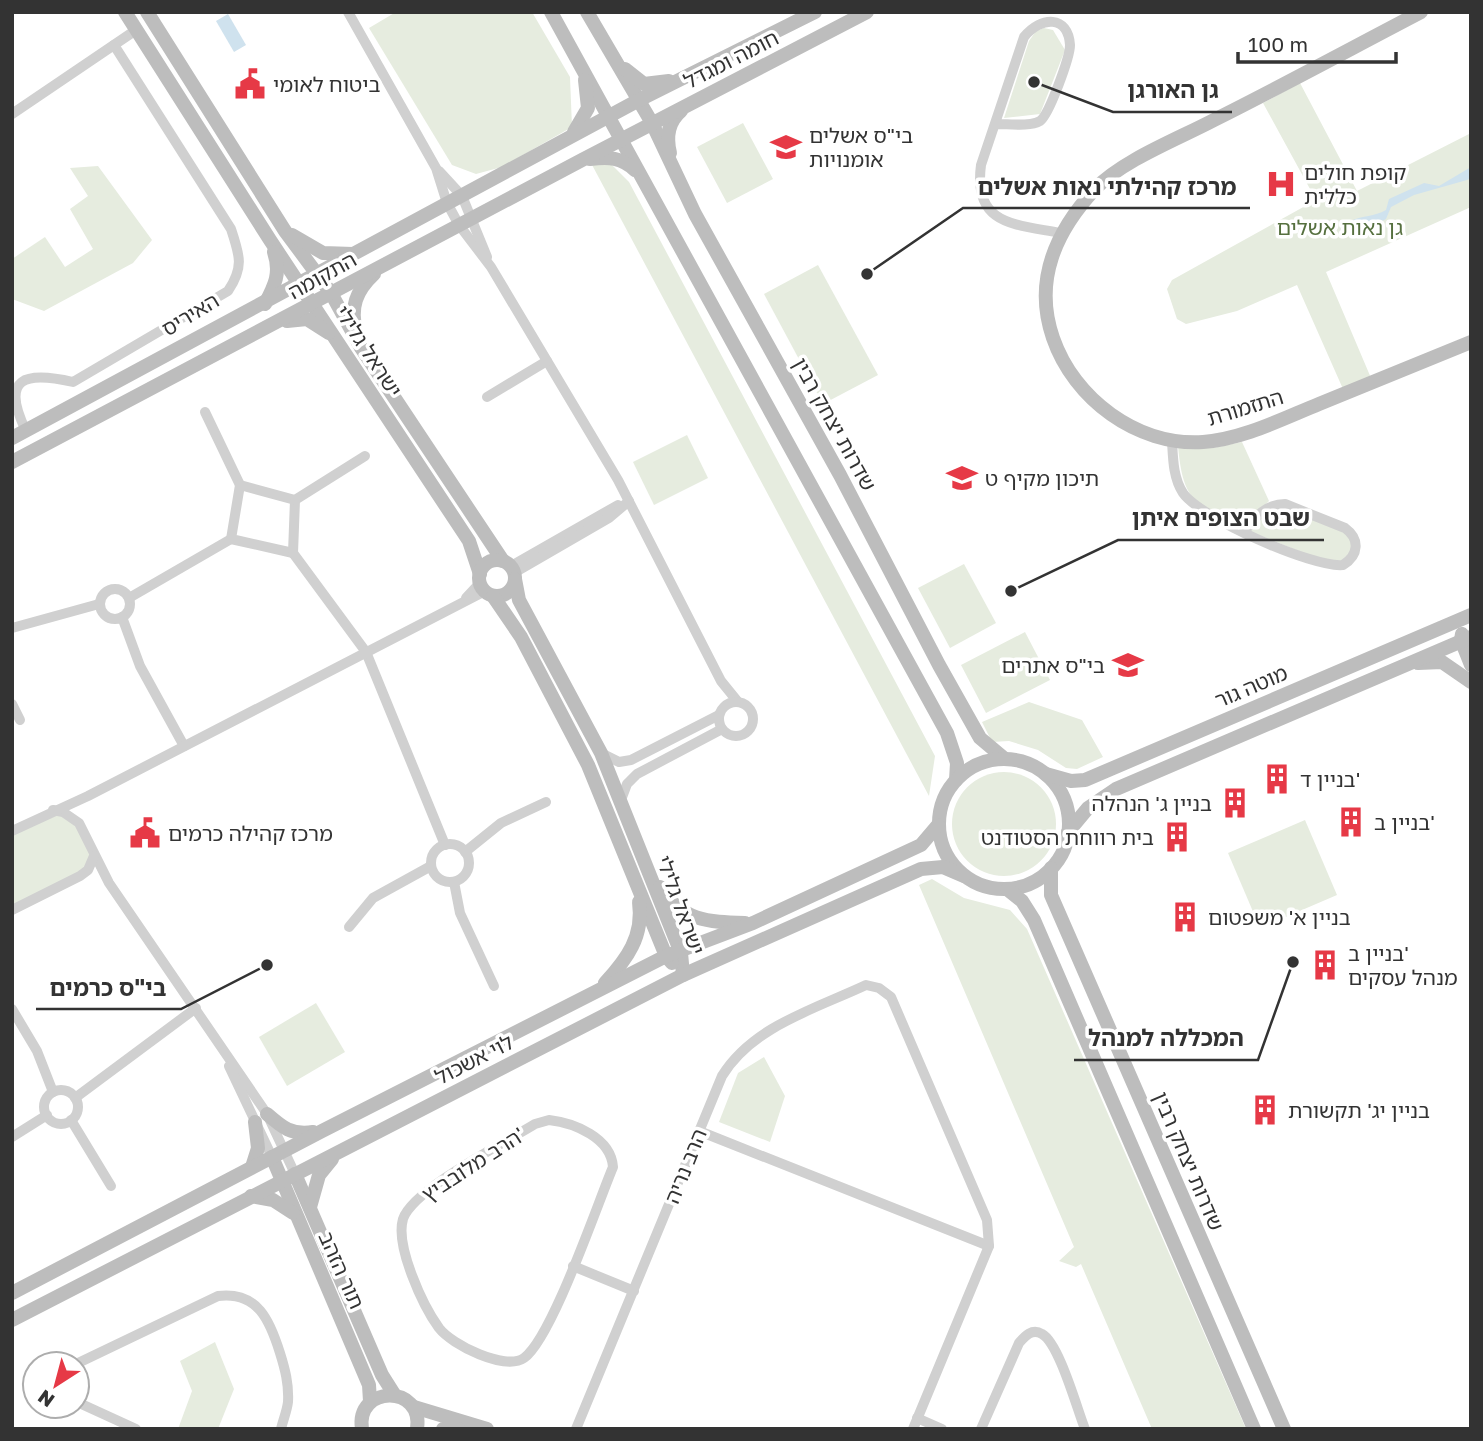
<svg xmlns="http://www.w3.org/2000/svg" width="1483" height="1441" viewBox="0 0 1483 1441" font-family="'Golos Text','Noto Sans Hebrew',sans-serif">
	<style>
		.green { fill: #e6ecdf }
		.water { fill: #cfe2ee }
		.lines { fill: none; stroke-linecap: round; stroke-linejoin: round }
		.street { stroke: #d0d0d0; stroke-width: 10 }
		.secondary { stroke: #bdbdbd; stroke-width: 14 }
		.labels { text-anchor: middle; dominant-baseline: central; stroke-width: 7; stroke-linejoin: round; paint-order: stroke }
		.street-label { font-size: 21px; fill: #333; stroke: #fff }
		.poi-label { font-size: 21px; fill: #333; stroke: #fff; text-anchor: start }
		.park-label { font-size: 21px; fill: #56703f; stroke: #fff }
		.leader { fill: none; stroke: #333; stroke-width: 2.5 }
		.callout-dot { fill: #333; stroke: #fff; stroke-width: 2.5 }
		.callout-label { font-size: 23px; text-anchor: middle; font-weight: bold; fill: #333; stroke: #fff; stroke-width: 7; stroke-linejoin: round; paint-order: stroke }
	</style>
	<rect width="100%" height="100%" fill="#fff"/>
	<!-- green -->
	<g class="green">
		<polygon points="396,12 532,12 570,77 572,127 502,167 476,174 452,165 369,28"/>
		<polygon points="1044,28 1053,30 1065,50 1040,114 1004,118 1029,41 1036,31"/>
		<polygon points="1300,83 1357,191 1471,133 1471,207 1326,272 1371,378 1343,389 1297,285 1237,311 1186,324 1177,319 1167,289 1172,280 1316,200 1263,103"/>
		<polygon points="743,123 773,179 727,203 697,147"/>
		<polygon points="608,161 629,182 935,756 929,796 591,163"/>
		<polygon points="98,166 152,240 133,263 44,311 12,299 12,259 45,237 65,267 93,249 70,209 88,196 70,168"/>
		<polygon points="818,265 878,375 823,404 764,294"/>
		<polygon points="687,435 708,478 654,505 633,462"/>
		<path d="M1242,442L1269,501L1244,526C1195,504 1183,503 1178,446L1213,448Z"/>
		<polygon points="1275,507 1284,507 1343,531 1353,541 1351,554 1342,562 1324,561 1249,531 1260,517"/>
		<polygon points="964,564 996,623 950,648 918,588"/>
		<polygon points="1025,632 1050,680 986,713 961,665"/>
		<polygon points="1029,702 1082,720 1103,757 1077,769 1066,768 1038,750 1009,741 992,742 982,722"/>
		<circle cx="1004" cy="824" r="52"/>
		<polygon points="53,810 70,816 94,856 92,864 12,910 12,831"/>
		<polygon points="1305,820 1337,895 1260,928 1228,853"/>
		<polygon points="932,879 964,898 1010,910 1027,929 1246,1429 1152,1429 1081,1264 1076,1267 1059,1261 1074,1247 919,885"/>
		<polygon points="316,1003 345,1052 287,1086 259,1037"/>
		<polygon points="764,1057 785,1096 770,1142 719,1122 738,1073"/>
		<polygon points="215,1342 234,1389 218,1429 178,1429 192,1391 180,1361"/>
	</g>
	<!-- water -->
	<g class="water">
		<polygon points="228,14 246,45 234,52 216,21"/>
		<path d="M1471,167V178L1467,180L1414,195L1391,207L1386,219L1370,227H1349L1351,221C1363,215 1374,217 1386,210L1389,199L1424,183L1439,186Z"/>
	</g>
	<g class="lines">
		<!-- street -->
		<g class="street">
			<polyline points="348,12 436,168 447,203 459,225 491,267 618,480 721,681 738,702"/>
			<polyline points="12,114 136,30"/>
			<path d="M996,124C1009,124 1030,127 1040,121C1049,115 1070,57 1070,45C1068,15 1041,16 1024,37L981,165C973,225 1014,224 1060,233"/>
			<polyline points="439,171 462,196 487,257"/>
			<polyline points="487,397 547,361"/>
			<polyline points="205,412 240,485"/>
			<path d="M26,431C0,377 25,371 73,382L228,291C244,267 240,256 231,229L114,45"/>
			<path d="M1172,441C1173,458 1173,478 1183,493C1200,518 1313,568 1343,565C1359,555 1360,539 1345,528L1285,504C1265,504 1255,518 1244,532"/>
			<polygon points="240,485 295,500 293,553 231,539"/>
			<polyline points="295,500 365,456"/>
			<polyline points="293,553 366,652 445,845"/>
			<polyline points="511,566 618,505"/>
			<polyline points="514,573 609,518 629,501"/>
			<circle cx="115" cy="604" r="15"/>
			<polyline points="129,598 231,539"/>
			<polyline points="466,598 480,583"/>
			<polyline points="122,617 140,666 184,746"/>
			<polyline points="12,628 99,604"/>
			<circle cx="736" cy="719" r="17"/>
			<polyline points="12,704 20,720"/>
			<polyline points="601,753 619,762 631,760 719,715"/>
			<polyline points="621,800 627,784 637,774 722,729"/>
			<polyline points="53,810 63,812 79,823 109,883 267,1114 295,1174"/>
			<polyline points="12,831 88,796 485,591"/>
			<circle cx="450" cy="863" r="19"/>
			<polyline points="465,852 501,823 546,802"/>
			<polyline points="454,882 460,913 494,986"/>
			<polyline points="12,910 80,876 88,870 94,856"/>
			<polyline points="349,927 373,898 431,866"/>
			<polyline points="12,1009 37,1051 53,1092"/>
			<polyline points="229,1066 272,1157"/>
			<circle cx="61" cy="1107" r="17"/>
			<polyline points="75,1098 196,1008"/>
			<polyline points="71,1120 111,1186"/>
			<path d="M549,1120C575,1123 611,1138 613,1167C597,1205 552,1338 524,1358C505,1371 452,1345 439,1328C423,1306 395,1246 403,1219C413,1189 506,1142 535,1124Z"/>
			<polyline points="699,1131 989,1246"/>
			<polyline points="12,1137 47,1115"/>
			<polyline points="573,1266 634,1291"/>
			<path d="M76,1364L218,1296C258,1291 270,1321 280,1353C285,1369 289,1384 288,1402C287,1411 283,1420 281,1429"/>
			<polyline points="77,1402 136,1429"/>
			<polyline points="917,1418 942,1429"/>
			<path d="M576,1429L722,1076C753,1026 815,1009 866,985L879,988L891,997L987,1220L989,1246L913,1429"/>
			<path d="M981,1429L1019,1343C1025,1336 1032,1328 1042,1334C1059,1343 1077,1409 1085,1429"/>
		</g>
		<!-- secondary -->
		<g class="secondary">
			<polyline points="125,12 270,240 469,541 480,574"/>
			<polyline points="147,12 285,231 331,293 360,346 503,561"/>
			<polyline points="551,12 947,733 957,763 956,780"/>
			<polyline points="587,12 652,123 695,214 840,475 939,665 980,738 1005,759"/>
			<path d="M1421,12C1352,48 1284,85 1214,120C1178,139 1123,160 1095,189C1056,231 1033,280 1053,338C1074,399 1137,446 1203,442C1243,439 1282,419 1319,404C1369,384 1420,363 1471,342"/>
			<polyline points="625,69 644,84 669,81"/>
			<polyline points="574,132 588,108 585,80"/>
			<path d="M670,153C666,137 668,122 681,111"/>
			<path d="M590,159C609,157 621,157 635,170"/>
			<polyline points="292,235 323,253 353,254"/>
			<path d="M265,304C275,285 281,273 274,252"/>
			<polyline points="287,321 307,319 329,333"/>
			<path d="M356,331C350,307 356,291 374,274"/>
			<polyline points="12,438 639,100 815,12"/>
			<polyline points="12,462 582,160 867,12"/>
			<circle cx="497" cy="578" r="18"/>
			<polyline points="515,579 519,600 601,753 681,953 683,975"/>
			<polyline points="493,596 521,637 588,765 666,956 672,963"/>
			<polyline points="1462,634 1461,640 1471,665"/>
			<polyline points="1418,663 1442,662 1471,682"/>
			<circle cx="1004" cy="824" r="65"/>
			<polyline points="1046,774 1071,781 1085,780 1471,615"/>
			<polyline points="1068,832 1088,808 1116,789 1471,637"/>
			<polyline points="1051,868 1051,895 1284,1429"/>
			<path d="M660,887C681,921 708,922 745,923"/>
			<polyline points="1007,889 1022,901 1034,920 1254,1429"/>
			<path d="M605,983C627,959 644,936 639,902"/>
			<path d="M267,1114C283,1128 291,1135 313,1132"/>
			<polyline points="272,1157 369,1385 370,1401"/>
			<polyline points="252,1167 258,1148 255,1122"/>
			<polyline points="295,1174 382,1375 394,1394"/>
			<polyline points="251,1196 273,1200 293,1213"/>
			<polyline points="310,1207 319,1175 332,1159"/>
			<polyline points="12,1293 322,1131 666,956 753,923 921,845 938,825"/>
			<polyline points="12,1320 683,975 921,869 943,867 964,876"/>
			<polyline points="414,1407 487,1429"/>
			<path d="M362,1429C355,1385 424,1384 417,1429"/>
			<polyline points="443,1429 459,1429"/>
		</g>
	</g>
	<!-- icons -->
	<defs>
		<g id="civic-bare" transform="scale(2.415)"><path d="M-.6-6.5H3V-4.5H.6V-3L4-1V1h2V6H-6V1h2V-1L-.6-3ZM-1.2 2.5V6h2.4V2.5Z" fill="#e63946" stroke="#fff" stroke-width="2.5" paint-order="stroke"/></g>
		<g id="school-bare" transform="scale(2.415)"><path d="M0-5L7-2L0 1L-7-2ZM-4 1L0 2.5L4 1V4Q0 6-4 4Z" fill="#e63946" stroke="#fff" stroke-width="2.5" paint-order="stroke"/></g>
		<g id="hospital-bare" transform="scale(2.415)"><path d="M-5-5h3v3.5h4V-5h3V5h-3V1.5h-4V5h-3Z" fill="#e63946" stroke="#fff" stroke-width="2.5" paint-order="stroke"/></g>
		<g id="building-bare" transform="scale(2.415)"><path d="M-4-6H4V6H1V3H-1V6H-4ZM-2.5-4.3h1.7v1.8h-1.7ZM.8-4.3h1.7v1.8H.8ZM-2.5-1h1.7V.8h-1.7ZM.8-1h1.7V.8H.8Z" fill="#e63946" stroke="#fff" stroke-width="2.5" paint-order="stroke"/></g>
	</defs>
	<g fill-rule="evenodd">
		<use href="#civic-bare" x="250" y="84"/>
		<use href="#school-bare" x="786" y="147"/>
		<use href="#hospital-bare" x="1281" y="184"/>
		<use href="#school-bare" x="962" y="478"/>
		<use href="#school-bare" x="1128" y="665"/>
		<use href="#building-bare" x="1277" y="779"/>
		<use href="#building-bare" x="1235" y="803"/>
		<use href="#building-bare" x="1351" y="822"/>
		<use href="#civic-bare" x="145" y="833"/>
		<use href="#building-bare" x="1177" y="837"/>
		<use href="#building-bare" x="1185" y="917"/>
		<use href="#building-bare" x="1325" y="965"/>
		<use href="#building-bare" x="1265" y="1110"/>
	</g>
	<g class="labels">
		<!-- street labels -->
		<g class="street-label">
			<text transform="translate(731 59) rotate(-27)">חומה ומגדל</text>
			<text transform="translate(322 275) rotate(-29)">התקומה</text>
			<text transform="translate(190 314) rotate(-31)">האיריס</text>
			<text transform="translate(369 351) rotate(57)">ישראל גלילי</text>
			<text transform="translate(1245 407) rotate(-17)">התזמורת</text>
			<text transform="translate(835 424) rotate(61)">שדרות יצחק רבין</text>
			<text transform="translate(1251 686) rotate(-23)">מוטה גור</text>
			<text transform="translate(681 905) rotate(70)">ישראל גלילי</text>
			<text transform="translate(474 1059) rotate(-27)">לוי אשכול</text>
			<text transform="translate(1189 1161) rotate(67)">שדרות יצחק רבין</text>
			<text transform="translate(473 1164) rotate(-33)">הרב מלובביץ'</text>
			<text transform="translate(685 1166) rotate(-68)">הרב נריה</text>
			<text transform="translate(342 1270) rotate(66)">תור הזהב</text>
		</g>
		<!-- poi labels -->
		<g class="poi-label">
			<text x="273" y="84">ביטוח לאומי</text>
			<text x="809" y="135">בי"ס אשלים<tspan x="809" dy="24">אומנויות</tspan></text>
			<text x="1304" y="172">קופת חולים<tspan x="1304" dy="24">כללית</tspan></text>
			<text x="985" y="478">תיכון מקיף ט</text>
			<text x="1105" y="665" text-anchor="end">בי"ס אתרים</text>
			<text x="1300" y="779">בניין ד'</text>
			<text x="1212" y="803" text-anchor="end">בניין ג' הנהלה</text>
			<text x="1374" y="822">בניין ב'</text>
			<text x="168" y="833">מרכז קהילה כרמים</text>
			<text x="1154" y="837" text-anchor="end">בית רווחת הסטודנט</text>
			<text x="1208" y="917">בניין א' משפטום</text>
			<text x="1348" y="953">בניין ב'<tspan x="1348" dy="24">מנהל עסקים</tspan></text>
			<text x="1288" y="1110">בניין יג' תקשורת</text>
		</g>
		<!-- park labels -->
		<g class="park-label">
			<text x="1340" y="227">גן נאות אשלים</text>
		</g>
	</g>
	<!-- callouts -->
	<path class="leader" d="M1034 82L1113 112H1232M867 274L963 208H1250M1011 591L1118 540H1324M267 965L181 1009H36M1293 962L1258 1060H1074"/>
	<g class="callout-dot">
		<circle cx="1034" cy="82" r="7"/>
		<circle cx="867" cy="274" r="7"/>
		<circle cx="1011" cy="591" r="7"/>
		<circle cx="267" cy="965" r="7"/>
		<circle cx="1293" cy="962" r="7"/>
	</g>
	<g class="callout-label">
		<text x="1173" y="98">גן האורגן</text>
		<text x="1107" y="195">מרכז קהילתי נאות אשלים</text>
		<text x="1221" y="526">שבט הצופים איתן</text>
		<text x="108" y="996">בי"ס כרמים</text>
		<text x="1166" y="1046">המכללה למנהל</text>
	</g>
	<!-- border -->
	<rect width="1483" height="1441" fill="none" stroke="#333333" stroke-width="28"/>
	<!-- north arrow -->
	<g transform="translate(56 1385) rotate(216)"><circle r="33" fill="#ffffff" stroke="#adadad" stroke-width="2"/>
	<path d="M0-5L12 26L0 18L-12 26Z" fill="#e63946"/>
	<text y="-10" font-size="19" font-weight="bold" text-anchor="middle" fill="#333333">N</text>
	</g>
	<!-- scale -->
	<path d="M1238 52v10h158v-10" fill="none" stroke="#333333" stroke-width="3.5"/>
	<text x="1248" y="52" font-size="21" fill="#333333" stroke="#ffffff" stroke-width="5" paint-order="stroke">100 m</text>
</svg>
